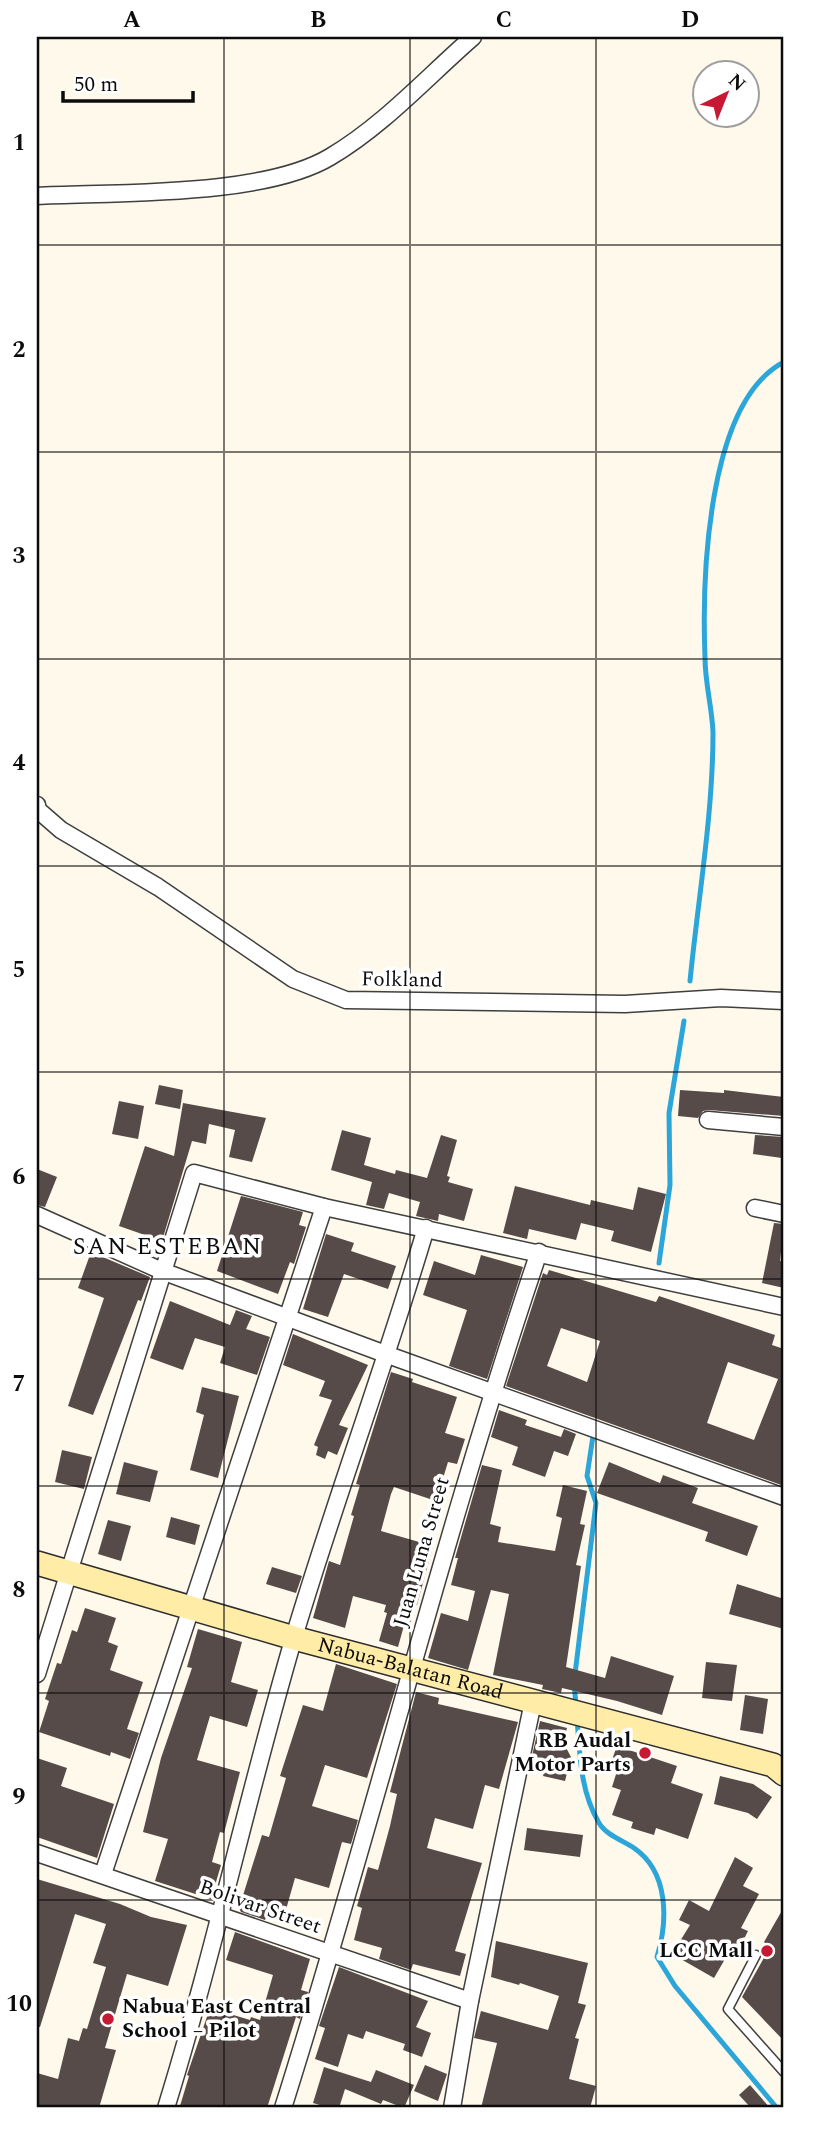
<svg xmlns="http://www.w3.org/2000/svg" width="821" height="2145" viewBox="0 0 821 2145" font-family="Spectral,serif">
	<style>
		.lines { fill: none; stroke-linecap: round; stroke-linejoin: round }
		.stream { stroke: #2ca6d8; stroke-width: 5 }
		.building { fill: #564b48; fill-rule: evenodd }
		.service-casing { stroke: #3f3f3f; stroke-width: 11 }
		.minor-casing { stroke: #3f3f3f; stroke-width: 19 }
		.secondary-casing { stroke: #2e2e2e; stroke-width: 26 }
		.service { stroke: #fff; stroke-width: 8 }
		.minor { stroke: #fff; stroke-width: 16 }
		.secondary { stroke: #ffeca6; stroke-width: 23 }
		.grid { fill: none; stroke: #0c0c0c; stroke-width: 2; stroke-opacity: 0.55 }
		.poi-dot { fill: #c71934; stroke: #fff; stroke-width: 2.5 }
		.labels { text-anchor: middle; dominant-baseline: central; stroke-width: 7; stroke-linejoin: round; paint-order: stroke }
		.street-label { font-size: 21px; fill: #0c0c0c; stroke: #fff }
		.poi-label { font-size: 21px; font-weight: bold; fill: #0c0c0c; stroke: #fff; text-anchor: end }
		.quarter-label { font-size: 24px; letter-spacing: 2px; fill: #0c0c0c; stroke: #fff }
		.neatline { fill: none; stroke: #0c0c0c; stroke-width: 2.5 }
		.grid-label { font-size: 23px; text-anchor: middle; font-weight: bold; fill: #0c0c0c }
	</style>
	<rect width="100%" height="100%" fill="#fff9eb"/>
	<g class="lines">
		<!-- stream -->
		<g class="stream">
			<path d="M690,981C698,899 713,815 713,732C712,707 705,683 705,658C702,581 706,402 784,362"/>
			<polyline points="659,1263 670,1185 669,1113 684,1021"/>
			<polyline points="575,1674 596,1503 587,1476 593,1436"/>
			<polyline points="574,1683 576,1705"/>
			<path d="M577,1718C580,1755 580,1791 599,1823C606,1835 624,1841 634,1848C669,1872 668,1921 657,1957L675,1986L777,2108"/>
		</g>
	</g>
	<!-- building -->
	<g class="building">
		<polygon points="159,1085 183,1090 180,1109 155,1104"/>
		<polygon points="680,1090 724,1093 724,1090 784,1097 784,1116 709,1110 703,1111 698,1118 678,1116"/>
		<polygon points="119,1101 144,1106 138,1139 112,1134"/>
		<polygon points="183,1103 266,1118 252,1162 229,1157 235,1130 209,1124 206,1144 192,1141 162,1241 119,1226 145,1146 174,1156"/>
		<polygon points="342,1130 371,1138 364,1165 395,1174 396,1170 427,1178 441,1135 457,1140 447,1176 450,1177 448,1182 473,1189 464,1221 439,1214 438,1221 416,1216 420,1202 389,1193 384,1209 366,1205 372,1182 331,1170"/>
		<polygon points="755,1135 784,1137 782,1158 753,1154"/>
		<polygon points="37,1169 57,1177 45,1207 37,1205"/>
		<polygon points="515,1186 590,1205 591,1200 633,1210 638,1187 666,1194 651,1252 611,1241 614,1231 581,1223 576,1240 529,1229 527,1239 503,1233"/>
		<polygon points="241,1196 303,1212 299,1225 306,1227 294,1264 290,1262 278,1294 217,1271"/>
		<polygon points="774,1223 784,1224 780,1261 784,1262 784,1288 762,1283"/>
		<polygon points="326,1234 354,1243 351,1251 396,1266 388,1289 344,1274 328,1317 303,1309"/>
		<polygon points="91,1252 150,1277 141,1301 138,1300 93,1415 68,1406 104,1298 78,1288"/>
		<polygon points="481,1255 523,1267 487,1379 449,1366 467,1310 423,1295 434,1261 475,1275"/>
		<path d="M549,1270L656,1302L659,1296L775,1335L772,1345L784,1349V1486L506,1386L543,1273L547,1275ZM561,1328L600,1341L587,1382L547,1366ZM728,1362L778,1379L754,1440L707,1423Z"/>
		<polygon points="170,1301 230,1325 236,1310 252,1316 246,1329 270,1337 257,1375 220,1363 225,1347 195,1338 183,1370 150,1358"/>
		<polygon points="293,1334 368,1365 339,1425 348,1428 337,1455 328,1451 325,1459 316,1455 318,1447 314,1445 332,1400 319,1396 325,1381 283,1365"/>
		<polygon points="391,1372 413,1379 412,1382 457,1397 445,1433 465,1439 457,1464 448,1462 436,1501 394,1487 391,1494 381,1531 433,1546 417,1605 410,1604 398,1647 379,1641 387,1613 384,1612 386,1605 353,1596 345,1628 313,1618 329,1561 340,1565 354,1516 351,1515 360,1485 356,1484"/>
		<polygon points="202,1387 239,1396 218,1478 190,1470 204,1415 196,1412"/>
		<polygon points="499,1410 527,1420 525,1425 561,1437 564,1429 576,1434 568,1456 554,1451 545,1477 512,1465 518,1447 491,1437"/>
		<polygon points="62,1450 92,1457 84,1489 55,1482"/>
		<polygon points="124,1462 158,1471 150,1502 116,1494"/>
		<polygon points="609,1462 660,1483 663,1475 698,1488 692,1503 758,1526 747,1556 705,1541 708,1532 597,1493"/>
		<polygon points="482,1465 502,1470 490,1524 501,1527 498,1542 555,1551 562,1518 556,1516 563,1485 587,1491 580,1524 585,1525 576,1565 581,1566 566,1667 605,1678 611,1656 674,1676 662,1715 617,1701 562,1688 561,1693 542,1689 543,1685 493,1675 509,1594 491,1590 468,1670 428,1658 441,1613 468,1621 475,1591 451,1585 458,1558 455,1558"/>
		<polygon points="171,1517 200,1525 195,1545 166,1537"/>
		<polygon points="108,1520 131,1526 121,1561 98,1554"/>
		<polygon points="272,1567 302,1576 296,1593 266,1584"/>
		<polygon points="737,1584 784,1599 784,1629 729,1614"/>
		<polygon points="85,1608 116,1618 108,1642 118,1646 110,1670 143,1682 127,1729 139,1733 130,1759 111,1752 110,1756 39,1732 49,1701 45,1699 57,1663 61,1664 72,1630 77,1632"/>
		<polygon points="198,1629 242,1642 231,1682 258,1690 247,1727 210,1716 197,1760 240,1772 224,1833 220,1832 212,1862 221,1865 211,1899 155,1881 168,1839 143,1832 161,1758 192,1668 187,1667"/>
		<polygon points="706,1662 737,1665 732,1701 702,1698"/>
		<polygon points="336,1664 397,1684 367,1778 325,1765 312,1806 358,1820 351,1844 342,1842 329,1888 295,1878 283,1920 267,1915 265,1920 241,1912 239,1908 262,1835 269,1837 286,1778 280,1776 303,1705 323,1711"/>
		<polygon points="416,1692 439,1698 438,1704 518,1722 499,1789 485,1785 473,1829 435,1818 427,1848 482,1863 455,1951 466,1954 460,1976 413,1964 411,1970 379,1959 382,1948 354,1940 362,1908 357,1906 368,1867 378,1870 390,1826 397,1794 390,1792"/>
		<polygon points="745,1695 768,1699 763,1734 740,1730"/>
		<polygon points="540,1721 567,1728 563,1742 571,1757 565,1781 543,1776 547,1760 532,1756"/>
		<polygon points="617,1746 677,1766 671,1783 703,1794 688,1839 656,1828 654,1835 631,1828 633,1822 612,1815 621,1790 612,1787 617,1771 609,1768"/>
		<polygon points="37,1758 67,1768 61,1786 114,1804 97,1858 37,1837"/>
		<polygon points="720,1776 753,1784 772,1797 757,1819 748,1813 714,1804"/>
		<polygon points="527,1828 583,1835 580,1857 524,1850"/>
		<polygon points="735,1857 753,1868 743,1886 759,1894 741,1928 748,1931 738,1951 732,1947 714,1978 672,1954 690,1925 679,1920 689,1900 709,1911"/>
		<polygon points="37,1879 120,1904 151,1917 187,1925 168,1986 127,1974 105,2048 116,2050 99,2108 37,2108 37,2073 58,2079 68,2038 79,2041 83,2028 87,2029 106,1967 93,1963 106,1924 75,1914 40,2027 37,2027"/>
		<polygon points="784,1907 784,2041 742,1997 770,1947 764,1942"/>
		<polygon points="235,1932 310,1959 301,1990 308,1992 300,2019 296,2017 267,2108 188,2108 180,2106 189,2076 187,2075 210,2008 250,2020 251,2017 260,2020 273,1975 226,1960"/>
		<polygon points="496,1941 588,1963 578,2003 586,2005 575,2038 579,2039 569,2079 596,2086 590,2108 481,2108 497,2043 474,2038 481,2011 548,2030 559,1996 520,1983 519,1985 491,1977"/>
		<polygon points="339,1967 428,2001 416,2027 431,2033 422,2057 403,2050 405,2044 366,2031 363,2039 348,2034 338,2067 315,2059 325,2028 319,2026"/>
		<polygon points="425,2065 447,2074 438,2101 414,2091"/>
		<polygon points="324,2067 371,2082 376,2070 414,2085 404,2108 383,2100 381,2104 345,2089 339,2108 330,2108 313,2103"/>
		<polygon points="750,2085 770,2108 751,2108 739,2095"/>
	</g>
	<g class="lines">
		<!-- service casing -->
		<g class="service-casing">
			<polyline id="service" points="756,1955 728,2009 784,2072"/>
		</g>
		<!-- minor casing -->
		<g class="minor-casing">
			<g id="minor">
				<path d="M37,196C116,192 263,197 330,157C383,126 427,77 473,37"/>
				<polyline points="37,805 38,810 61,830 158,887 293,979 346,1000 625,1004 721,998 784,1001"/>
				<polyline points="708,1120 784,1127"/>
				<polyline points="755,1208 784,1214"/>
				<polyline points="37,1215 162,1271 388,1355 784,1497"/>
				<polyline points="37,1674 194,1173 324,1207 784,1307"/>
				<polyline points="37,1853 470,2001"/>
				<polyline points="103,1874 324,1207"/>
				<path d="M166,2108C214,1953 248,1793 294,1637C335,1500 385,1366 426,1228"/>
				<path d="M283,2108C373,1824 443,1534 539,1252"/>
				<polyline points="452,2108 470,2001 533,1702"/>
			</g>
		</g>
		<!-- secondary casing -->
		<g class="secondary-casing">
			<g id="secondary">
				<path id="s1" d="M37,1563L294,1638L773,1765L784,1774"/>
			</g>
		</g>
		<!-- service -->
		<use href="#service" class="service"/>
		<!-- minor -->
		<use href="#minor" class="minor"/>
		<!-- secondary -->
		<use href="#secondary" class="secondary"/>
	</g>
	<!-- grid -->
	<path class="grid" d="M224,37V2108M410,37V2108M596,37V2108M37,245H784M37,452H784M37,659H784M37,866H784M37,1072H784M37,1279H784M37,1486H784M37,1693H784M37,1900H784"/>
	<!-- markers -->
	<g class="poi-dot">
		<circle cx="645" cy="1753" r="7"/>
		<circle cx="767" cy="1951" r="7"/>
		<circle cx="108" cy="2019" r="7"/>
	</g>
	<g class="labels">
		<!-- street labels -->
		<g class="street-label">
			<text transform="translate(402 980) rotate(1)">Folkland</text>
			<text transform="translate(422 1552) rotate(-74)">Juan Luna Street</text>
			<text stroke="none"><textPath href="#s1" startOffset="388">Nabua-Balatan Road</textPath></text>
			<text transform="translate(260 1907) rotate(19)">Bolivar Street</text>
		</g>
		<!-- poi labels -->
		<g class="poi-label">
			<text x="631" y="1741">RB Audal<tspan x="631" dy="24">Motor Parts</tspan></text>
			<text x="753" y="1951">LCC Mall</text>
			<text x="122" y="2007" text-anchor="start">Nabua East Central<tspan x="122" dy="24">School – Pilot</tspan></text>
		</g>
		<!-- quarter labels -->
		<g class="quarter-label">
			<text x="168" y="1247">SAN ESTEBAN</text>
		</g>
	</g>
	<!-- border -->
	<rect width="821" height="2145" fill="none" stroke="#ffffff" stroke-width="77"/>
	<!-- north arrow -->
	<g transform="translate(726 94) rotate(43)"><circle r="33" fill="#ffffff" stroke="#9e9e9e" stroke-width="2"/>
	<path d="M0-5L12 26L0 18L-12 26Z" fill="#c71934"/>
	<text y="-10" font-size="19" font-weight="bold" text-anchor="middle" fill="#0c0c0c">N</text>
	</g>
	<!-- scale -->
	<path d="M63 91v10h130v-10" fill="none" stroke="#0c0c0c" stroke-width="3.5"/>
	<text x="74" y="91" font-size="21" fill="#0c0c0c" stroke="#ffffff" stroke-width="5" paint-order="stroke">50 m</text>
	<rect x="38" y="38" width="744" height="2068" class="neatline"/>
	<g class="grid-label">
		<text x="132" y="27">A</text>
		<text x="318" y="27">B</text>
		<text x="504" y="27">C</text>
		<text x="690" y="27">D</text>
		<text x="19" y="150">1</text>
		<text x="19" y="357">2</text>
		<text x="19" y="563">3</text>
		<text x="19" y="770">4</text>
		<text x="19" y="977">5</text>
		<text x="19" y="1184">6</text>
		<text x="19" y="1391">7</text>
		<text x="19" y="1597">8</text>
		<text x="19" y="1804">9</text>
		<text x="19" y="2011">10</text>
	</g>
</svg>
